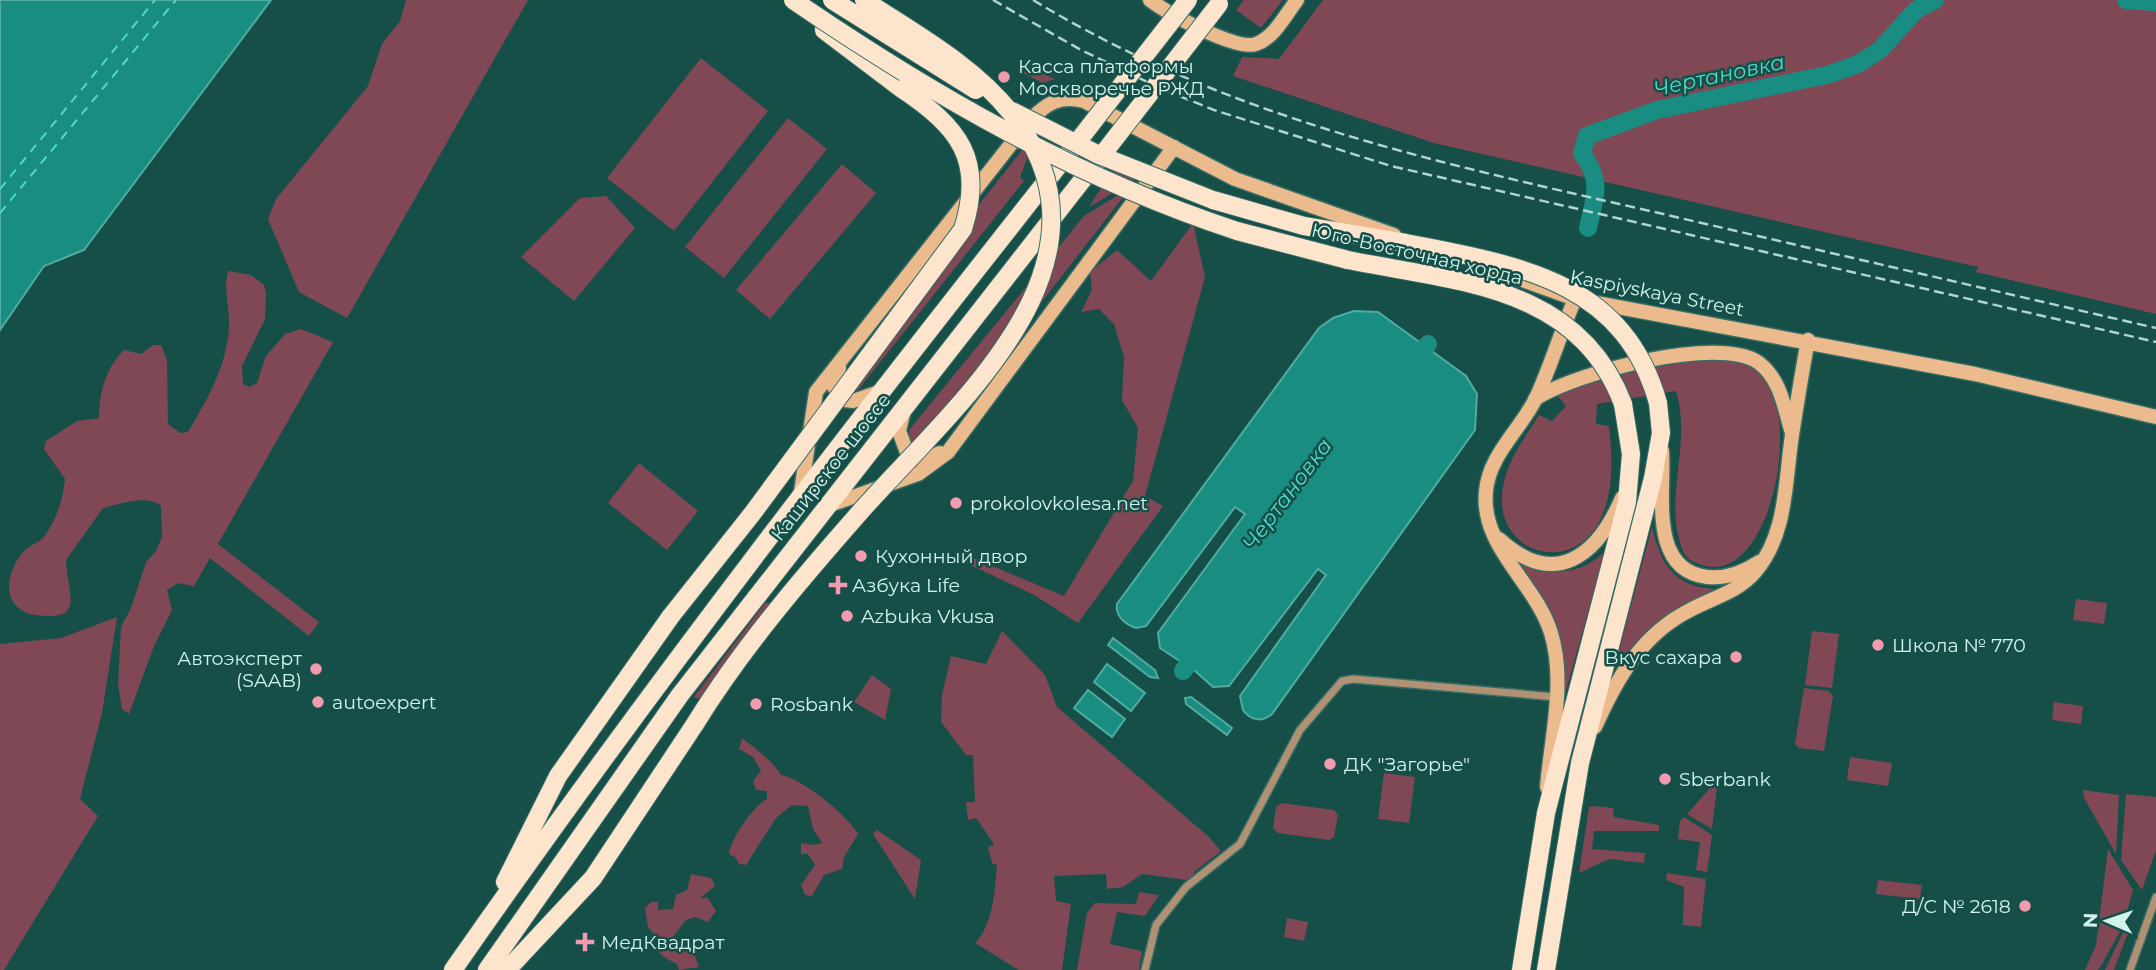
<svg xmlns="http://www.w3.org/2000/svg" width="2156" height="970" viewBox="0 0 2156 970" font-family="Montserrat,sans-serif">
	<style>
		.green { fill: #804755 }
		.water { fill: #198d81; stroke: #50aca1; stroke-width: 2 }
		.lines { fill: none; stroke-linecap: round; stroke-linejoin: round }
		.river { stroke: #198d81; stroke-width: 18 }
		.ferry { stroke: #4edaca; stroke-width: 2; stroke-dasharray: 9 7; stroke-linecap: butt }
		.street-casing { stroke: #376d66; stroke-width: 10 }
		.secondary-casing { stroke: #376d66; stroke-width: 17 }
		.primary-casing { stroke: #376d66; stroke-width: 20 }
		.street { stroke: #b09174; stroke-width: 7 }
		.secondary { stroke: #ecbb8d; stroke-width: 14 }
		.primary { stroke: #fde4cd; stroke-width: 18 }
		.rail { stroke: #aed5cf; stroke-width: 2.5; stroke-dasharray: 10 5; stroke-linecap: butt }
		.primary-bridge-casing { stroke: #376d66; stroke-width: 20; stroke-linecap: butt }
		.primary-bridge { stroke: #fde4cd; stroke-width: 18 }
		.poi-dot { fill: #f29aaf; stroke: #154f48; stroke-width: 2.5 }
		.labels { text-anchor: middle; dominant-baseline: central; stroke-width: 5; stroke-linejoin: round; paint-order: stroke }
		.poi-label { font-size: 19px; fill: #d0f3ed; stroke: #154f48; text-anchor: start }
		.street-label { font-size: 19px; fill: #d0f3ed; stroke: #154f48 }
		.water-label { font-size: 21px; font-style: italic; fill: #4edaca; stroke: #154f48 }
	</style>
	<rect width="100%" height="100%" fill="#154f48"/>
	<!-- green -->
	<g class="green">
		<polygon points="406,0 528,0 347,318 299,292 268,219 276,199 368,86 382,44 400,21"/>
		<polygon points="1244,0 1283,0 1261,28 1236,10"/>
		<polygon points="1323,0 2156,0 2156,314 1976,272 1978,267 1434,143 1233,76 1242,57 1279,59"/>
		<polygon points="701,58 768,111 674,231 607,178"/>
		<polygon points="1030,68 1055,79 1043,83 1023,73"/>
		<polygon points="788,118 827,149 724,278 685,247"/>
		<polygon points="1038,130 1020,177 1024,181 859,389 850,392 848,370"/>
		<polygon points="1120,158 1140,167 1133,181 1089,207"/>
		<polygon points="842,164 876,193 770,319 736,290"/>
		<polygon points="1131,187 931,445 916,448 910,443 909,430 1084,216"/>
		<polygon points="606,196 635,228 574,301 521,257 580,198"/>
		<polygon points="1193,223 1205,277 1145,496 1163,506 1078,623 1034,595 962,561 966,555 1064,596 1133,481 1138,428 1122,400 1124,357 1114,324 1099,309 1081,312 1092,290 1090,272 1117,250 1151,281"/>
		<path d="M228,271L251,275L264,285L266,293L265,319L242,366L243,384L250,387L257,383L266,356L285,334L301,329L333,342L218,544L319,622L309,636L210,558L194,586L178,583L167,590L172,610L154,646L129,714L122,709L118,685L121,627L131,608L146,562L156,551L162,537L161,506C147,494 120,504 103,508L66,560C67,593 87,622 36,615C0,610 4,572 25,550C31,544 42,542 46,534C58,516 63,499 65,479L44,449L46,441L77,421L99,418C99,392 106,368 124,350L141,354L153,345H161L167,360L168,424L180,433L188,432C208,398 227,366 229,326C230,307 223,290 228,271Z"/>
		<path d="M1703,357C1717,359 1739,358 1751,364C1808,393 1775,582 1706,566C1699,565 1687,560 1684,553C1661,503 1693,444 1676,391L1597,404L1596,424L1609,426C1612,454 1614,484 1604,511C1579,580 1491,556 1503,487C1507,461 1525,437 1539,415L1552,421L1566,406L1557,395L1581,381Z"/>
		<polygon points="639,463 698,511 667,550 608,503"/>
		<path d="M1652,527C1659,554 1666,577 1696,586C1703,588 1712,588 1716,590L1678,609L1654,626L1615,666Z"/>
		<path d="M1602,554L1604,555L1562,705C1556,640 1561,618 1518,564C1548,572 1576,578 1602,554Z"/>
		<polygon points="2076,599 2107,603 2104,624 2073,620"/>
		<polygon points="772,602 779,608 701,700 694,697 765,603"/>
		<polygon points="117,617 102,713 80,799 98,816 4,970 0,970 0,644 61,638"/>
		<path d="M1002,631L1045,675L1057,707L1209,837L1221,851L1194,872V881L1142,874L1123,887L1107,889L1106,874L1054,876L1056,901L1071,904L1062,970H1019L975,943C993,926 995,889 997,865L992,863L988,848L994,844L976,818L968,820L966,802H975L973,755H966L941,722L942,695L951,656L986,664Z"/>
		<polygon points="1812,631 1839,634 1832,688 1805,685"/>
		<polygon points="872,675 891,689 885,720 854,702"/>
		<polygon points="1804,688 1829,691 1833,696 1824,751 1799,748 1795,744"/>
		<polygon points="2054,702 2083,706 2081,724 2052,720"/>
		<path d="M742,738C756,749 772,760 781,775C803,779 847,815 858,834L844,857L842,869L824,875L812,896L805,895L801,885L815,865L808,854H801V843L813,845L822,843L813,829L808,806L792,805L776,818L746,865L739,864L735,857L729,854C730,840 754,805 767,799V791L756,790L753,781L761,771L753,757L739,749Z"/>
		<polygon points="1850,757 1892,763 1888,786 1847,780"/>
		<polygon points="1384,773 1415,777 1409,823 1378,819"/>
		<polygon points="1718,779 1712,829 1687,814"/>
		<polygon points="2083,790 2119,795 2116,854 2084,798"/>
		<polygon points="2126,794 2156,797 2156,850 2142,890 2121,860"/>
		<polygon points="1281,803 1334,810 1338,815 1334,837 1329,840 1278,833 1273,828 1276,807"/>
		<polygon points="1593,806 1613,808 1614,817 1659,825 1659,831 1594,831 1592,849 1645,853 1644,863 1609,859 1579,873 1589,807"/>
		<polygon points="1684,817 1712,835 1707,872 1696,870 1700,842 1678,839 1680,821"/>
		<polygon points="877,830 921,860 915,899 873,834"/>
		<polygon points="2108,849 2133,890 2123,926 2102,964 2098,970 2085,970 2096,945"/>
		<polygon points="1667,873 1706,879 1701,927 1683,925 1684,887 1666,880"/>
		<path d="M691,874L711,878L715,886L700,898H708L716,911L708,922L695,917L686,920L669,942L671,950L691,946L699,967L679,970L677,964C665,958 655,954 658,939L648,927L645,908L651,902H658V910L673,909L676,895L687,890Z"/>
		<polygon points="1878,880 1922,885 1920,899 1876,894"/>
		<polygon points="1139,892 1159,895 1145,916 1117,912 1110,944 1142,951 1139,970 1077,970 1087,913 1095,903 1136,904"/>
		<polygon points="1287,918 1308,922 1304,941 1284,937"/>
		<polygon points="2131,925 2114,970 2105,970 2125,928"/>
	</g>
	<!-- water -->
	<g class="water">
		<polygon points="0,0 271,0 84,250 44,266 0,330"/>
		<path d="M1354,311L1378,312L1466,376L1477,394L1475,430L1272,714C1262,723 1250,720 1243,710L1240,696L1326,575L1318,569L1229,686L1213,687L1194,670L1428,354L1418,347L1181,662L1160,648L1158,633L1245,514L1235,507L1146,626L1136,628C1125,624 1115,616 1117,604L1319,328L1333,318Z"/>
		<polygon points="1113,638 1155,670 1158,678 1150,677 1108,645"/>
		<polygon points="1107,664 1145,693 1131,711 1094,682"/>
		<polygon points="1088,690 1125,719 1112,737 1074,708"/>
		<polygon points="1191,697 1232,728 1227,735 1186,704 1185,698"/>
	</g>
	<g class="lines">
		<!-- river -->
		<g class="river">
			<polyline points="2126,0 2156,2"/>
			<path d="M1588,228C1595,196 1603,182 1582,153L1587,136L1657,110L1827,75L1858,64L1880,50L1916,10L1935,0"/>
			<polyline points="1183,671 1428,344"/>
		</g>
		<!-- ferry -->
		<g class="ferry">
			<polyline points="0,189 155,0"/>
			<polyline points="0,213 176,0"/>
		</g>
		<!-- street casing -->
		<g class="street-casing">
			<g id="street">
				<polyline points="1145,970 1156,925 1186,887 1240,844 1300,730 1342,681 1353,679 1556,697"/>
				<polyline points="2130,970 2156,897"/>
			</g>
		</g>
		<!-- secondary casing -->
		<g class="secondary-casing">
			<g id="secondary">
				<path d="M1150,0C1167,13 1236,51 1256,44C1274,38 1286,14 1297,0"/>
				<polyline points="1492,269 1575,299 1975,374 2156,417"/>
				<polyline points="839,368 834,387 845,400 853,401 879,392"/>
				<path d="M1535,399C1574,373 1720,334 1759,363C1780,379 1784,406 1791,430"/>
				<polyline points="904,410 899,431 908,455 924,460 940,453"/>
				<path d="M1662,451C1665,492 1648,570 1707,577C1726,579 1744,572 1759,562"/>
				<path d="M800,498L816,392L1030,120C1047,103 1060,95 1084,101L1235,179L1394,235"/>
				<polyline points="827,506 918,474 948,452 1174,147"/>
				<path d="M1499,539C1555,590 1597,556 1622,498"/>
				<path d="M1595,727C1617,678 1641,635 1690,610C1712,598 1738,592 1755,572C1787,535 1785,482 1792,435C1797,403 1802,372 1808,340"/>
				<path d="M1547,787C1551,738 1566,681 1551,633C1536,583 1480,547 1486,491C1489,455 1521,429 1536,398C1551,366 1561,331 1575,299"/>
			</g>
		</g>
		<!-- primary casing -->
		<g class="primary-casing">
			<g id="primary">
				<polyline points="824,30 902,89"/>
				<polyline points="1213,200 1304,226 1406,243"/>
				<polyline points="1237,231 1348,260"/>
				<polyline points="505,882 558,776 671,616"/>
				<path d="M453,970C652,684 866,409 1082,136"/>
				<polyline points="487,970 680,695 1098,160"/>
				<polyline points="507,970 593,878 695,724"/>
				<polyline points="1521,970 1546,813 1627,502 1631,454 1623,404"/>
				<polyline points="1546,970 1580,763 1653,478 1661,433 1658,403"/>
			</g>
		</g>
		<!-- street -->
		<use href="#street" class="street"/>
		<!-- secondary -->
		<use href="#secondary" class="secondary"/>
		<!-- primary -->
		<use href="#primary" class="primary"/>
		<!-- rail -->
		<g class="rail">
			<polyline points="993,0 1081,50 1162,89 1214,110 1391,166 2156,342"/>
			<path d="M1033,0C1228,118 1431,161 1650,211C1818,250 1987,289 2156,328"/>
		</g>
		<!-- primary-bridge casing -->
		<g class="primary-bridge-casing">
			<g id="primary-bridge">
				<path d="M793,0C932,95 1076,178 1237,231"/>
				<polyline points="832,0 976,90"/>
				<polyline points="1012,111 1099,155 1213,200"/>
				<polyline points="1082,136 1188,0"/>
				<polyline points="1106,150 1219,4"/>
				<path d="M1406,243C1516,265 1623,279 1658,403"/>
				<path d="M1348,260C1457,282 1578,285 1623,404"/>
				<path d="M671,616L752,514L963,229C985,160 959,127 902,89"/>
				<path d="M695,724C742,648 802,578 861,511C954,406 1131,263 1011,113C973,65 914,33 864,0"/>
			</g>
		</g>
		<!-- primary-bridge -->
		<use href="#primary-bridge" class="primary-bridge"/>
	</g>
	<!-- markers -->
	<g class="poi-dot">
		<circle cx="1004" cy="77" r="7"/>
		<circle cx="956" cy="503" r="7"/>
		<circle cx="861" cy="556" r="7"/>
		<path d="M834.5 574.5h7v7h7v7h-7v7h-7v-7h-7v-7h7z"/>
		<circle cx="847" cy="616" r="7"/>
		<circle cx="1878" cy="645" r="7"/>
		<circle cx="1736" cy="657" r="7"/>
		<circle cx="316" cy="669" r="7"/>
		<circle cx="318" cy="702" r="7"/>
		<circle cx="756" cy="704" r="7"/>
		<circle cx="1330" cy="764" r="7"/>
		<circle cx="1665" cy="779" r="7"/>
		<circle cx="2025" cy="906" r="7"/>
		<path d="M581.5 931.5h7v7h7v7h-7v7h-7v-7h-7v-7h7z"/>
	</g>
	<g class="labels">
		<!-- poi labels -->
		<g class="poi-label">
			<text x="1018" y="66">Касса платформы<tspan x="1018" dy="22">Москворечье РЖД</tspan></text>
			<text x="970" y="503">prokolovkolesa.net</text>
			<text x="875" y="556">Кухонный двор</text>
			<text x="852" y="585">Азбука Life</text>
			<text x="861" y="616">Azbuka Vkusa</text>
			<text x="1892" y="645">Школа № 770</text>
			<text x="1722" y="657" text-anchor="end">Вкус сахара</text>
			<text x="302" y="658" text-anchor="end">Автоэксперт<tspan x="302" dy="22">(SAAB)</tspan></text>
			<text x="332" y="702">autoexpert</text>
			<text x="770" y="704">Rosbank</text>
			<text x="1344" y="764">ДК "Загорье"</text>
			<text x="1679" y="779">Sberbank</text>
			<text x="2011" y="906" text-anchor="end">Д/C № 2618</text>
			<text x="601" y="942">МедКвадрат</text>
		</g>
		<!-- street labels -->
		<g class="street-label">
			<text transform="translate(1417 254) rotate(13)">Юго-Восточная хорда</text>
			<text transform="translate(1657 293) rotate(11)">Kaspiyskaya Street</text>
			<text transform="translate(831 467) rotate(-52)">Каширское шоссе</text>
		</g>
		<!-- water labels -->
		<g class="water-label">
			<text transform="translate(1719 75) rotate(-12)">Чертановка</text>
			<text transform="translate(1287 494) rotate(-53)">Чертановка</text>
		</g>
	</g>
	<!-- north arrow -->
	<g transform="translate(2107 921) rotate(272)" stroke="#154f48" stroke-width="5" paint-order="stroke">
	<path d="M0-5L12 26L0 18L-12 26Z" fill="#d0f3ed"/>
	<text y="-10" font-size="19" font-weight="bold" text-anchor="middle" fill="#d0f3ed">N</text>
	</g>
</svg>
